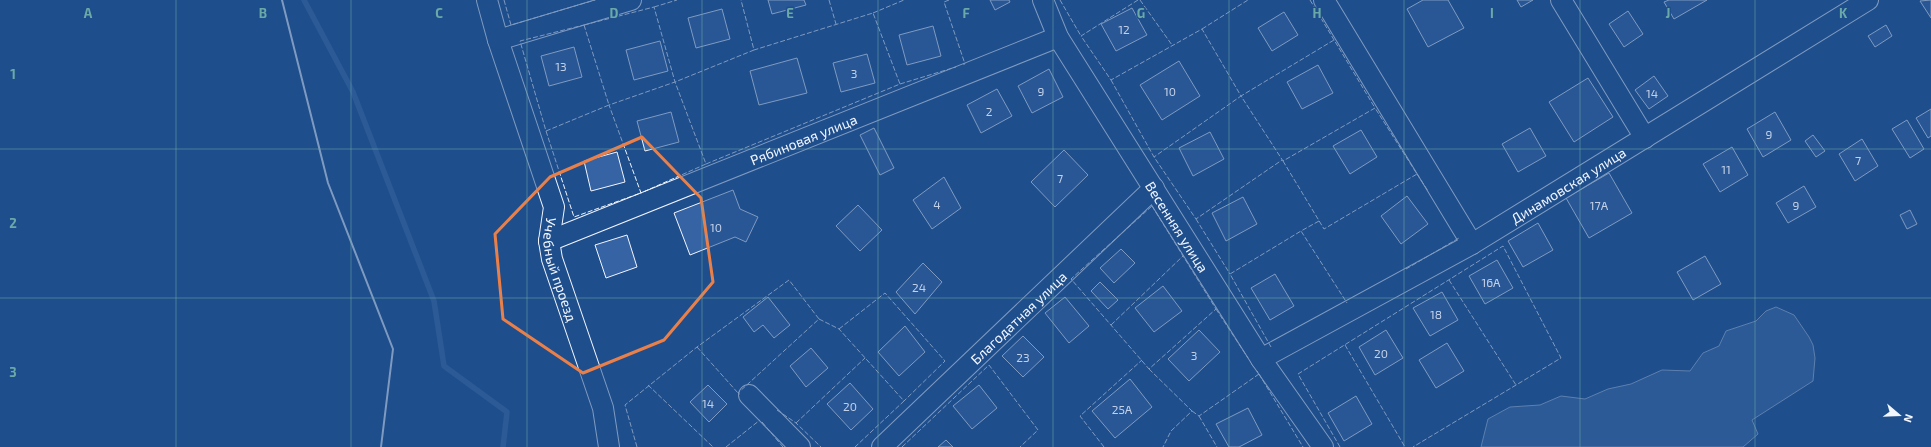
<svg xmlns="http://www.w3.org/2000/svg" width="1931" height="447" viewBox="0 0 1931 447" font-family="'Exo 2',sans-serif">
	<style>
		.water { fill: #3b69a3; stroke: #a8bbd7 }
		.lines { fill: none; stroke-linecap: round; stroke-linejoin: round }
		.stream { stroke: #3b69a3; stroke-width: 5.5 }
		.building { fill: #3563a3; stroke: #f2f6ff }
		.minor-casing { stroke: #f2f6ff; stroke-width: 22 }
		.minor { stroke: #1f4e8c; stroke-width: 20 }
		.fence { stroke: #f2f6ff; stroke-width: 1; stroke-dasharray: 5 2; stroke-linecap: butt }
		.wall { stroke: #f2f6ff; stroke-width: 2 }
		.marked { fill: none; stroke: #ea8049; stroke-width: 3; stroke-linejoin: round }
		.grid { fill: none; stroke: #6aa9a8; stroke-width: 1; stroke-opacity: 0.55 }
		.labels { text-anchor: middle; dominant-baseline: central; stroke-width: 3; stroke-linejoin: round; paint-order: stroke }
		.number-label { font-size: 12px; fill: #c3d1e8 }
		.street-label { font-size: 14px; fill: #f2f6ff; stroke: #1f4e8c }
		.grid-label { font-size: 13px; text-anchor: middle; font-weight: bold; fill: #6aa9a8; stroke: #1f4e8c; stroke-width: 3; stroke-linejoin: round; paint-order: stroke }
	</style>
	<rect width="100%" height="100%" fill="#1f4e8c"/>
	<!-- water -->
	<polygon class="water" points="1776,307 1794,315 1809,337 1813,345 1815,358 1813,381 1752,420 1758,434 1743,447 1481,447 1488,419 1510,407 1540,405 1561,396 1585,399 1608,389 1631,384 1662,370 1690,371 1703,353 1719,346 1726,331 1756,321 1766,311"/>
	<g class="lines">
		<!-- stream -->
		<polyline class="stream" points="304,0 353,92 434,301 444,366 507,412 503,447"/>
	</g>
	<!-- building -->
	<g class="building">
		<polygon points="768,0 804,0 806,5 772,14"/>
		<polygon points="990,0 1009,0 1010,2 995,10"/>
		<polygon points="1423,0 1448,0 1464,28 1428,47 1407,9"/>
		<polygon points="1517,0 1533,0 1521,7"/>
		<polygon points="1669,0 1707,0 1674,19 1664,2"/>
		<polygon points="1931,0 1931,18 1920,1"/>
		<polygon points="1132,8 1147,35 1116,51 1101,24"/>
		<polygon points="722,9 730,39 696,48 688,18"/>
		<polygon points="1628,11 1643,34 1624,47 1609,24"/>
		<polygon points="1284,12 1298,35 1272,51 1258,28"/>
		<polygon points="1886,25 1892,36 1875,47 1868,36"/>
		<polygon points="933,26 941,56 907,65 899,35"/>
		<polygon points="660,41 668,71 634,80 626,50"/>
		<polygon points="574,47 582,77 549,86 541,56"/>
		<polygon points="867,54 875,83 841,92 833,63"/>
		<polygon points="797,58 807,93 759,105 750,71"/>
		<polygon points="1179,61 1200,96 1162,120 1140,85"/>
		<polygon points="1318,65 1333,93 1302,109 1287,82"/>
		<polygon points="1049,69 1063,97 1032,113 1018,86"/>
		<polygon points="1654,76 1668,96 1649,109 1635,90"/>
		<polygon points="1588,78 1613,117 1574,142 1549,102"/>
		<polygon points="997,89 1012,116 981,133 967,105"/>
		<polygon points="1931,109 1931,136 1928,138 1916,118"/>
		<polygon points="671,112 679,142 645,151 637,121"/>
		<polygon points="1775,112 1791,140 1763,157 1747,129"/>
		<polygon points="1907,120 1924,149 1910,158 1892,129"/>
		<polygon points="874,128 894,168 880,175 860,135"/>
		<polygon points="1530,128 1546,156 1518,172 1502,144"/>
		<polygon points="1361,130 1377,157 1350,174 1333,146"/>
		<polygon points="1210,132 1224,159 1193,176 1179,148"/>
		<polygon points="1813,135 1825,151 1816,157 1805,141"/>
		<polygon points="1862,139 1878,166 1855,181 1839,154"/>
		<polygon points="1732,147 1748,175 1720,192 1703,164"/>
		<polygon points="1064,150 1088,175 1055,207 1031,182"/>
		<polygon points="617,152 625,182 591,191 584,161"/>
		<polygon points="1609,173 1632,213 1589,238 1566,198"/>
		<polygon points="944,177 961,208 932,229 913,200"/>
		<polygon points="1804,186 1816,207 1788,223 1776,203"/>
		<polygon points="733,190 740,209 758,217 746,242 735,237 690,255 674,213"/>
		<polygon points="1407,196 1428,224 1401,244 1381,216"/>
		<polygon points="1243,197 1257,224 1226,241 1212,213"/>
		<polygon points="858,205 882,230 860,251 836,226"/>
		<polygon points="1910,210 1917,224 1907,229 1900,215"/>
		<polygon points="1538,223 1553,250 1523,267 1508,241"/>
		<polygon points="627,235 637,267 606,278 595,245"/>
		<polygon points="1121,249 1135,263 1114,283 1100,268"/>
		<polygon points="1705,256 1721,284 1693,300 1677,272"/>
		<polygon points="1497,260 1513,288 1485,304 1469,276"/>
		<polygon points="923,263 942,282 915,314 896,292"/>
		<polygon points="1275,274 1294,306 1270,320 1251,288"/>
		<polygon points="1100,282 1118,300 1108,309 1091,291"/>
		<polygon points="1163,286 1182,311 1154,332 1135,308"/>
		<polygon points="1442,292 1458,320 1430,336 1413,308"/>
		<polygon points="768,297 790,325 774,338 763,325 754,332 743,317"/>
		<polygon points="1065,297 1089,326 1069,343 1045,313"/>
		<polygon points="905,326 925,352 899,376 878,352"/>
		<polygon points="1199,330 1220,352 1189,381 1168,359"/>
		<polygon points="1386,330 1403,358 1375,375 1359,347"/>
		<polygon points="1023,336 1044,357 1023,377 1002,356"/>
		<polygon points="1447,343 1464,371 1436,388 1419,360"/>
		<polygon points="811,348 828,368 806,387 790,366"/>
		<polygon points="1130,379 1152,407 1115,438 1092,411"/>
		<polygon points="850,383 873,409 851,430 827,404"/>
		<polygon points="708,385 727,404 709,422 690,402"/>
		<polygon points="979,385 997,408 972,429 953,406"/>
		<polygon points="1356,396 1372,424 1344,441 1328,413"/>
		<polygon points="1248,408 1262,435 1239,447 1229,447 1216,424"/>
		<polygon points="946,440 953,447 938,447"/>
	</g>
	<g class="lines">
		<!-- minor casing -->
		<g class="minor-casing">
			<g id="minor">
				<path id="s1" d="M487,0L498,40L554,207L549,241L552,259L603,408L609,447"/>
				<path id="s2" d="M1043,0L1058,37L1261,359L1323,447"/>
				<polyline points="1324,0 1472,244"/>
				<polyline points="1561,0 1645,138"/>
				<polyline points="498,40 631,0"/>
				<path id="s3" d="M549,241L1058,37"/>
				<path id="s4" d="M1261,359L1472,244L1868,0"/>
				<polyline points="749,395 800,447"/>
				<path id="s5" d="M882,447L1154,188"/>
			</g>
		</g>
		<!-- minor -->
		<use href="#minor" class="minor"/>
		<!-- fence -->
		<g class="fence">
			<polyline points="504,0 511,25 595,0"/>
			<polyline points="829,0 836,24"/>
			<polyline points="949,0 944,2 965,64 963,64"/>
			<polyline points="1060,0 1081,36"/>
			<polyline points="1138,0 1081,36 1111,80 1202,29 1241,96 1154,157"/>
			<polyline points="1140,0 1172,45"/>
			<polyline points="1310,0 1375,108 1283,161 1241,96 1334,40"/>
			<polyline points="654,7 677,0"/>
			<polyline points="873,13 904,0"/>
			<polyline points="584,25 654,7 675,82 706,164 641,193 609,105 675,82 754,50 741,0"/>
			<polygon points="584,25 609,105 546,131 520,41"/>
			<polyline points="1202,29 1248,0"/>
			<polyline points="1111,80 1154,157 1196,219 1282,160"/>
			<polyline points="900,84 956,67"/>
			<polyline points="546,131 574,217 641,193"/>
			<polyline points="1283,161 1324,229 1417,174 1375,108"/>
			<polyline points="706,164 900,84 873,13 754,50"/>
			<polyline points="1417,174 1428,191"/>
			<polygon points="1152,206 1216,309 1149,369 1071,279"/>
			<polyline points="1196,219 1230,274"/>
			<polyline points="1319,221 1301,231 1347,303"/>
			<polyline points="1406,269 1459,238"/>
			<polyline points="1449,280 1516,385"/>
			<polyline points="1216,309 1248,358"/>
			<polyline points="819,319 839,329 904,401 855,447"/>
			<polyline points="1111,325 1183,256"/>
			<polyline points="839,329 885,293 945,361 904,401"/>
			<polyline points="1345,345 1405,447"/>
			<polyline points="697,347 738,393"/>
			<polyline points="1271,347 1230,274 1301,231"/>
			<polyline points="1149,369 1192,411 1171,431 1163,447"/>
			<polyline points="1259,374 1303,447"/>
			<polyline points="648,385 713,447"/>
			<polyline points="777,410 796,423 821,447"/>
			<polyline points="1192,411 1199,416 1259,374 1257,371"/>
			<polyline points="1199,416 1217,447"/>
			<polyline points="762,422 783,447"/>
			<polyline points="796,423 865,358"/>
			<polyline points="637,447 625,405 697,347 789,280 819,319 738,393 741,395"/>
			<polyline points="726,447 760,420"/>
			<polyline points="902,447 989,365 1038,430 1020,447"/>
			<polyline points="1104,447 1080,416 1142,360"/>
			<polyline points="1340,447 1298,374 1503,246 1561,358 1413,447"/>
		</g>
		<!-- wall -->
		<polyline class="wall" points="282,0 328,183 393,349 381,447"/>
	</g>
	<!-- marked area -->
	<path d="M0 0H1931V447H0ZM642,137L701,198L713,282L664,340L583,373L503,319L495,234L550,177Z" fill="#1f4e8c" fill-opacity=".55" fill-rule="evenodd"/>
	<path class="marked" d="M642,137L701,198L713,282L664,340L583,373L503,319L495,234L550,177Z"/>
	<!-- grid -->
	<path class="grid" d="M176,0V447M351,0V447M527,0V447M702,0V447M878,0V447M1053,0V447M1229,0V447M1404,0V447M1580,0V447M1755,0V447M0,149H1931M0,298H1931"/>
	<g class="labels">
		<!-- number labels -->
		<g class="number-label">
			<text x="1124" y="29">12</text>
			<text x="561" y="66">13</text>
			<text x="854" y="73">3</text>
			<text x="1041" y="91">9</text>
			<text x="1170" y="91">10</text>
			<text x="1652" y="93">14</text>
			<text x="989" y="111">2</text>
			<text x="1769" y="134">9</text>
			<text x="1858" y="160">7</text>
			<text x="1726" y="169">11</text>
			<text x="1060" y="178">7</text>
			<text x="937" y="204">4</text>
			<text x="1599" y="205">17А</text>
			<text x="1796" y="205">9</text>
			<text x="716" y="227">10</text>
			<text x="1491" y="282">16А</text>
			<text x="919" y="287">24</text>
			<text x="1436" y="314">18</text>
			<text x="1381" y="353">20</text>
			<text x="1194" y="355">3</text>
			<text x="1023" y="357">23</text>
			<text x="708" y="403">14</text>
			<text x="850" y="406">20</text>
			<text x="1122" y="409">25А</text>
		</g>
		<!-- street labels -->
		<g class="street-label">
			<text stroke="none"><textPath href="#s3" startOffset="274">Рябиновая улица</textPath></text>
			<text stroke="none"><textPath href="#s4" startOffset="353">Динамовская улица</textPath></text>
			<text stroke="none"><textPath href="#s2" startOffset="264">Весенняя улица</textPath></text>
			<text stroke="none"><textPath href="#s1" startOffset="282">Учебный проезд</textPath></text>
			<text stroke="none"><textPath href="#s5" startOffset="188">Благодатная улица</textPath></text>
		</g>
	</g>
	<g class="grid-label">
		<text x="88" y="18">A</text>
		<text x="263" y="18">B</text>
		<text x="439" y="18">C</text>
		<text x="614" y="18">D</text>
		<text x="790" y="18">E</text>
		<text x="966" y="18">F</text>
		<text x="1141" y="18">G</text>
		<text x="1317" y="18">H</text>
		<text x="1492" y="18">I</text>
		<text x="1668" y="18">J</text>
		<text x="1843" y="18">K</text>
		<text x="13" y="79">1</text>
		<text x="13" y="228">2</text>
		<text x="13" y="377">3</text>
	</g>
	<!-- north arrow -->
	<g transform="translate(1899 415) rotate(109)" stroke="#1f4e8c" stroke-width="3" paint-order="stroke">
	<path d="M0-3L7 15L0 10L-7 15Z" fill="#f2f6ff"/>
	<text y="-6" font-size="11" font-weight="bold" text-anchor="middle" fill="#f2f6ff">N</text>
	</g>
</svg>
